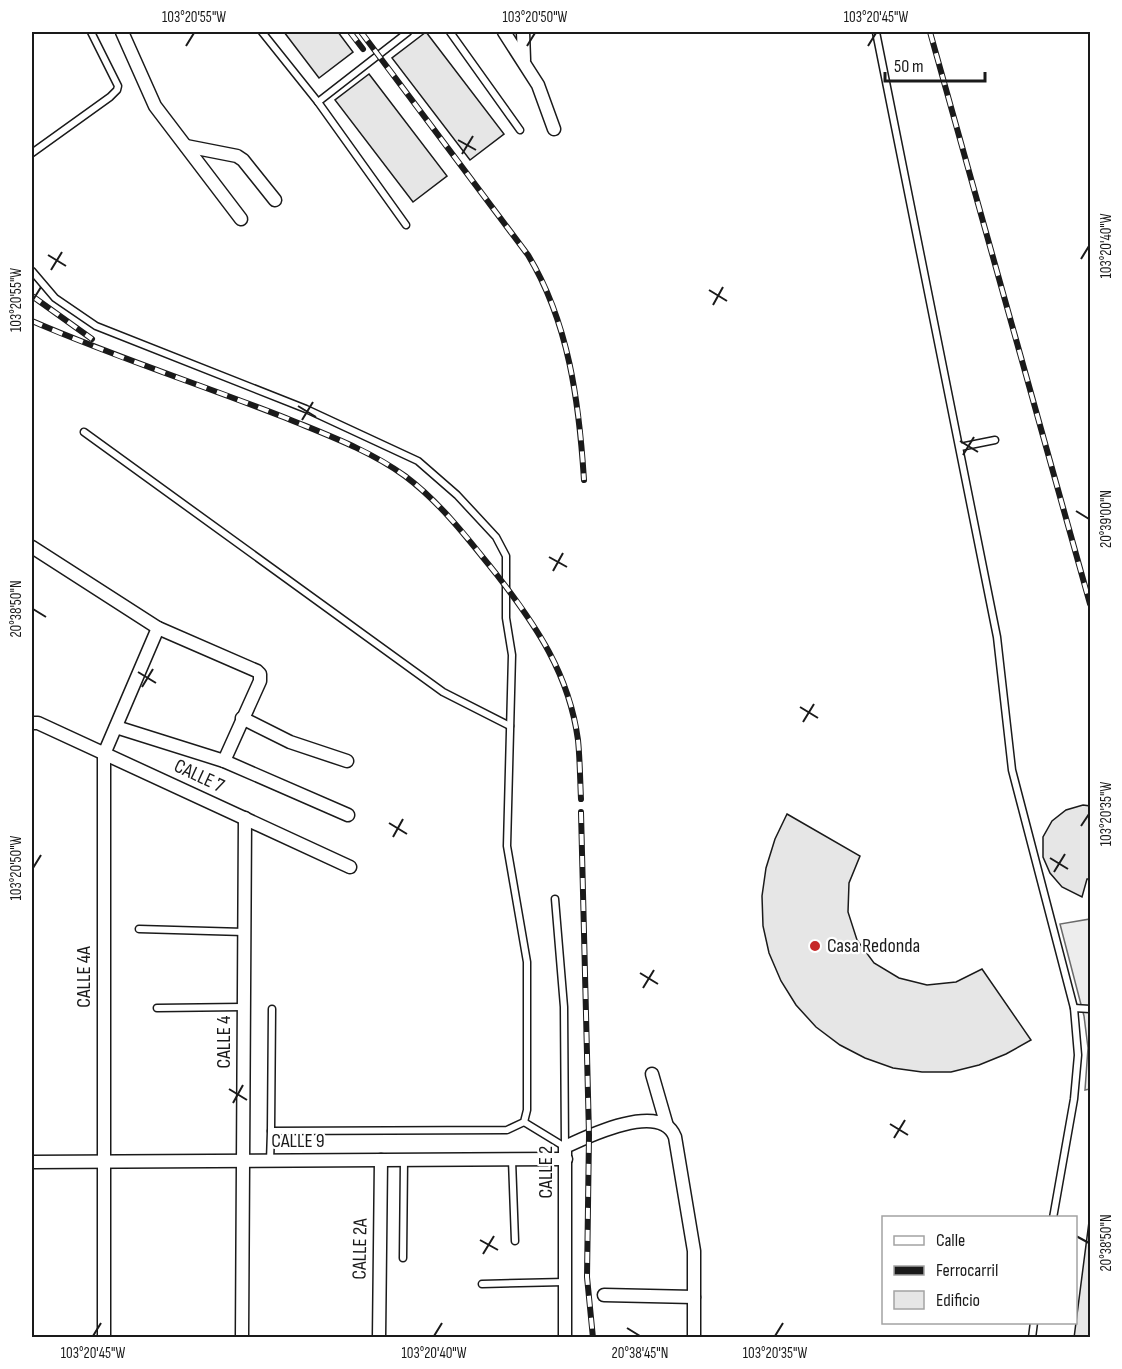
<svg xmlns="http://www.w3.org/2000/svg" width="1122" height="1369" viewBox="0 0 1122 1369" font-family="'Sofia Sans Condensed',sans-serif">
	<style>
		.built { fill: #ededed; stroke: #6a6a6a; stroke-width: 1.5 }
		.building { fill: #e6e6e6; stroke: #1a1a1a; stroke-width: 1.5 }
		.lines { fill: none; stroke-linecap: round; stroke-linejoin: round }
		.service-casing { stroke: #1a1a1a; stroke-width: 9 }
		.minor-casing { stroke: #1a1a1a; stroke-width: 15 }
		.service { stroke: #fff; stroke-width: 6 }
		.minor { stroke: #fff; stroke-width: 12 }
		.rail-casing { stroke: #1a1a1a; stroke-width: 6 }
		.rail { stroke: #fff; stroke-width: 4; stroke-dasharray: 11; stroke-linecap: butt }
		.ticks { fill: none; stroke: #1a1a1a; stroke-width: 2 }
		.poi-dot { fill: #c62828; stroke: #fff; stroke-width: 2 }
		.labels { text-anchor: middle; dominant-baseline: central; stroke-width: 4.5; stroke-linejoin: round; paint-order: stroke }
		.street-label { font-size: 20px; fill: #1a1a1a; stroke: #fff }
		.poi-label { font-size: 20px; fill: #1a1a1a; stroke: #fff; text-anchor: start }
		.neatline { fill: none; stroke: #1a1a1a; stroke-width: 2 }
		.ticks-label { font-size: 15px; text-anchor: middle; fill: #1a1a1a }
	</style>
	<rect width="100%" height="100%" fill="#fff"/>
	<!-- built -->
	<polygon class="built" points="1090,919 1090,1089 1085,1090 1088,1048 1084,1016 1060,924"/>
	<!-- building -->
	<g class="building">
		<polygon points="284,32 338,32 353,52 319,78"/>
		<polygon points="426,32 504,134 470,160 392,58"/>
		<polygon points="369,74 447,176 413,202 335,100"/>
		<polygon points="1083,805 1090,806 1090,879 1087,879 1082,897 1062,887 1050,873 1043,857 1043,837 1052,821 1066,810"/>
		<polygon points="787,814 860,856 849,883 848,912 857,940 874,963 899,978 927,985 956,982 982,969 1031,1040 1006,1054 979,1065 951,1072 922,1072 893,1068 865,1058 840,1045 816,1027 796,1005 781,981 769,953 763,926 762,896 766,868 775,839"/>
		<polygon points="1090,1214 1090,1338 1074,1338"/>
	</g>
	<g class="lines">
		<!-- service casing -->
		<g class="service-casing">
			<g id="service">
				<polyline points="262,32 318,102 406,225"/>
				<polyline points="450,32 520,130"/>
				<polyline points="876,32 997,637 1012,770 1074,1008 1078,1055 1074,1099 1053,1218"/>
				<polyline points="318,102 408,32"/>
				<polyline points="32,153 110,97 117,90 118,86 91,32"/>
				<polyline points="32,271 55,298 96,326 306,409 418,461 457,495 496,537 506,556 506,618 512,655 507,846 527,962 527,1110 524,1122 507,1130 271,1131 272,1009"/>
				<polyline points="84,432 443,692 510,726"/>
				<polyline points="960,447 995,440"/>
				<polyline points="555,899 564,1007 565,1147"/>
				<polyline points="139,929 244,932"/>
				<polyline points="157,1008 243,1007"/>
				<polyline points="1074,1008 1090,1009"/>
				<polyline points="524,1122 565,1147"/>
				<polyline points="512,1160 515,1241"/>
				<polyline points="270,1161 271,1131"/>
				<polyline points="403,1258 404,1160"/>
				<polyline points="482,1284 565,1282"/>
				<polyline points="1032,1338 1034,1322"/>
			</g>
		</g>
		<!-- minor casing -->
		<g class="minor-casing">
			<g id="minor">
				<polyline points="122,32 155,106 241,219"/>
				<polyline points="504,32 538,85 554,129"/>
				<polyline points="523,32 524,60"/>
				<polyline points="186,146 237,156 243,160 275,200"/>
				<polyline points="32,547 158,628 257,671 260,674 260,681 224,761"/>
				<polyline points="242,718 290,742 347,761"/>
				<polyline points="32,723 38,723 350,867"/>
				<polyline points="116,727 224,761 348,815"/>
				<polyline points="652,1074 667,1126"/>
				<polyline points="32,1162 566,1159"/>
				<polyline points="604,1295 694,1297"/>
				<polyline points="104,1338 104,754 158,628"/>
				<polyline points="242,1338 245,818"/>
				<polyline points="379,1338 381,1160"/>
				<path d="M565,1338V1147C588,1136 661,1101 675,1137L694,1251V1338"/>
			</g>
		</g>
		<!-- service -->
		<use href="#service" class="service"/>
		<!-- minor -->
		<use href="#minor" class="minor"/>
		<!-- rail casing -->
		<g class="rail-casing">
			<g id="rail">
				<polyline points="350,32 363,49"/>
				<path d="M361,32L528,255C569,323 579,402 584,480"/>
				<polyline points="930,32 1090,604"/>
				<polyline points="32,296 92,339"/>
				<path d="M32,321C115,357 202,385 286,418C327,435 369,450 405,476C441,503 469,540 497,575C537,627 569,674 578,740C580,760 580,780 581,799"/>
				<polyline points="581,812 589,1135 587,1277 593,1338"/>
			</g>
		</g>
		<!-- rail -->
		<use href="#rail" class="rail"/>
	</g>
	<!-- ticks -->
	<path class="ticks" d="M186,46L194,33M527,46L535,33M868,46L876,33M458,140L476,150M462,154L473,136M48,255L66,266M1081,259L1089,246M51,270L62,252M709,290L727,301M33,300L41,287M713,305L723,287M298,406L316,417M302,420L313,402M960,441L978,452M963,455L974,437M1076,511L1089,519M549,557L567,567M553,571L563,553M33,609L46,617M138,672L156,683M142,687L153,669M800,707L818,718M803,722L814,704M389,823L407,834M1081,826L1089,814M393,837L403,819M1050,858L1068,869M33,868L41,855M1054,872L1065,854M640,973L658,984M643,988L654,970M229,1089L247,1100M233,1103L243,1085M890,1124L908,1135M894,1138L905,1120M1076,1236L1089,1243M480,1240L498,1250M483,1254L494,1236M627,1328L640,1336M93,1336L101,1323M434,1336L442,1323M775,1336L783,1323"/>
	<!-- markers -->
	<circle class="poi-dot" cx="815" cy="946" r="6"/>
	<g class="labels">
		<!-- street labels -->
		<g class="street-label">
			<text transform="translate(199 776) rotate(25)">CALLE 7</text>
			<text transform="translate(84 977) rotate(-90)">CALLE 4A</text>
			<text transform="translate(224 1042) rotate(-90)">CALLE 4</text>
			<text x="298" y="1141">CALLE 9</text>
			<text transform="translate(546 1172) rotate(-90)">CALLE 2</text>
			<text transform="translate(360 1249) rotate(-89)">CALLE 2A</text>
		</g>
		<!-- poi labels -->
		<g class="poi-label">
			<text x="827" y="946">Casa Redonda</text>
		</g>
	</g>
	<!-- border -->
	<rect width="1122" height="1369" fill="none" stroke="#ffffff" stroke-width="66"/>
	<!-- legend -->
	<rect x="882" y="1216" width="195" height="108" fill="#ffffff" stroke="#a3a3a3" stroke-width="1.5"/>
	<rect x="894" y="1236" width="30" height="9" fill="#ffffff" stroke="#a3a3a3" stroke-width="1.5"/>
	<text x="936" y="1246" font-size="18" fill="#1a1a1a">Calle</text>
	<rect x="894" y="1266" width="30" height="9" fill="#1a1a1a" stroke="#a3a3a3" stroke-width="1.5"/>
	<text x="936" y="1276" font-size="18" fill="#1a1a1a">Ferrocarril</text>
	<rect x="894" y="1291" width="30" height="18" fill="#e6e6e6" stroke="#a3a3a3" stroke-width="1.5"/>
	<text x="936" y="1306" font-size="18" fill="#1a1a1a">Edificio</text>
	<!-- scale -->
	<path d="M885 72v9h100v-9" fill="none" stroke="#1a1a1a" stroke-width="3"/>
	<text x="894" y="72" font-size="18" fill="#1a1a1a" stroke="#ffffff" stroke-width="4.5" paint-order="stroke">50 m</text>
	<rect x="33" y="33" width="1056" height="1303" class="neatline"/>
	<g class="ticks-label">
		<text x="194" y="22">103°20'55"W</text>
		<text x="535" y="22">103°20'50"W</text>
		<text x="876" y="22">103°20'45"W</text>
		<text transform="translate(1106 246) rotate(-90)" y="5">103°20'40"W</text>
		<text transform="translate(16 300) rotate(-90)" y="5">103°20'55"W</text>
		<text transform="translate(1106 519) rotate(-90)" y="5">20°39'00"N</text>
		<text transform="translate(16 609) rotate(-90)" y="5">20°38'50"N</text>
		<text transform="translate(1106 814) rotate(-90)" y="5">103°20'35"W</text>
		<text transform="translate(16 868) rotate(-90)" y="5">103°20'50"W</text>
		<text transform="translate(1106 1243) rotate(-90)" y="5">20°38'50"N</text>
		<text x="93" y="1358">103°20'45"W</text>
		<text x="434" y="1358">103°20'40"W</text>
		<text x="640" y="1358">20°38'45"N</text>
		<text x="775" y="1358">103°20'35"W</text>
	</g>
</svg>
